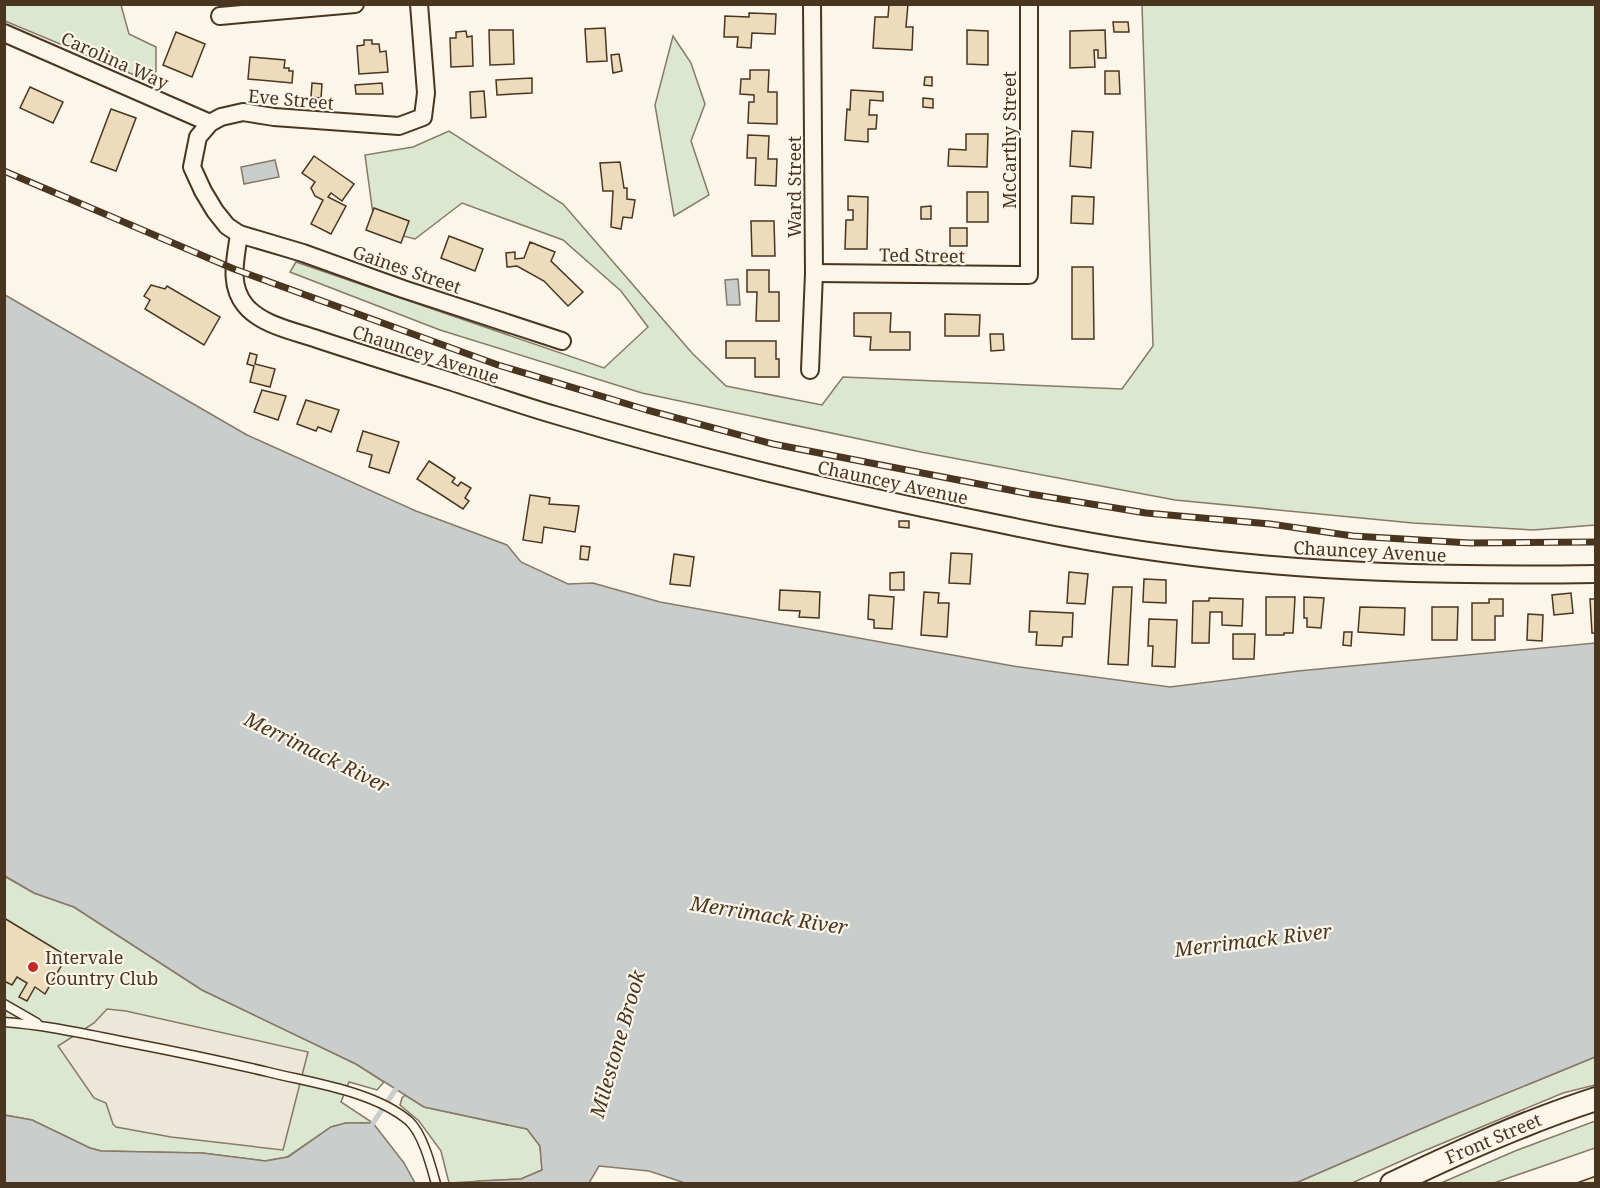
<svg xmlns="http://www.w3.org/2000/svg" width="1600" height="1188" viewBox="0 0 1600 1188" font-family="'Noto Serif',serif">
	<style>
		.green { fill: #dce7d0; stroke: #887966; stroke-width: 1.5 }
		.parking { fill: #ede7d9; stroke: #887966; stroke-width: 1.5 }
		.water { fill: #c9cecd; stroke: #887966; stroke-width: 1.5 }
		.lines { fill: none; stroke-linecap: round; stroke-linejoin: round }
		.stream { stroke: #c9cecd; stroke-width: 5 }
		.building { fill: #ecdcbc; stroke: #4a3520; stroke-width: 1.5 }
		.lane-casing { stroke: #4a3520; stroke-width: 11 }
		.street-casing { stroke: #4a3520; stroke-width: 20 }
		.secondary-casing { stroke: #4a3520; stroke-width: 26 }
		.lane { stroke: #fbf6e9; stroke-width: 8 }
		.street { stroke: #fbf6e9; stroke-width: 16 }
		.secondary { stroke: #fbf6e9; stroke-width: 22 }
		.rail-casing { stroke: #4a3520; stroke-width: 7 }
		.rail { stroke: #fbf6e9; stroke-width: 4.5; stroke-dasharray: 14; stroke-linecap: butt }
		.poi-dot { fill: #c62828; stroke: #fbf6e9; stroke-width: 2 }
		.labels { text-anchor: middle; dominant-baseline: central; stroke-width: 4.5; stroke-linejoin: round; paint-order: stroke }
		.street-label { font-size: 18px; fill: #4a3520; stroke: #fbf6e9 }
		.poi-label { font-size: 18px; fill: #4a3520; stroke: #fbf6e9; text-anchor: start }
		.water-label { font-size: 20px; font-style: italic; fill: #4a3520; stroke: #fbf6e9 }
	</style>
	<rect width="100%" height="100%" fill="#fbf6e9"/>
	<!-- green -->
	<g class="green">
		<polygon points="4,5 121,5 129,34 156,47 156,71 151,82 5,21"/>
		<polygon points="1142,5 1595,5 1595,525 1533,530 1413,523 1175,500 921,452 642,393 440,330 290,272 296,262 604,368 648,327 621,291 563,240 462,203 415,239 375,229 365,155 413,147 449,131 563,204 692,353 726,386 822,405 843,377 1122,389 1153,346"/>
		<polygon points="673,36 691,63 705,104 691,141 709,195 674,216 655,105"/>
		<polygon points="4,876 34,893 74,907 202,990 356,1064 384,1082 377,1090 349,1082 341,1102 373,1123 346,1123 331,1127 287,1157 265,1161 202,1153 101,1151 90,1148 32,1120 5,1115"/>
		<polygon points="1595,1057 1595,1085 1563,1093 1419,1153 1352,1183 1290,1184 1298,1182 1446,1118"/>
		<polygon points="405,1095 424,1107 527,1129 540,1146 542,1170 521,1179 449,1183 441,1151 419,1121 400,1105 402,1098"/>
		<polygon points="1595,1121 1595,1148 1494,1183 1441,1183 1515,1151"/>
	</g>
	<!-- parking -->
	<polygon class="parking" points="107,1009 126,1011 308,1052 283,1150 171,1137 116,1127 113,1124 106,1103 94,1098 58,1046 94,1023"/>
	<!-- water -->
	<g class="water">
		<polygon points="275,160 279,177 244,184 241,167"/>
		<polygon points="738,279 740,305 727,305 725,280"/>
		<polygon points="5,295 247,435 416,511 507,545 521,562 568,584 593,583 660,602 1013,666 1170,687 1298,671 1595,643 1595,1057 1446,1118 1298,1182 1290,1183 688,1184 649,1171 599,1166 589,1183 473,1183 478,1181 521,1179 542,1170 540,1146 527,1129 424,1107 356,1064 202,990 74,907 34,893 5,876"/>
		<polygon points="4,1115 32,1120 90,1148 101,1151 202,1153 265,1161 288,1157 331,1127 346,1123 373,1123 404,1163 415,1183 5,1183"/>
	</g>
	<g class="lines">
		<!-- stream -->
		<polyline class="stream" points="373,1123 396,1089"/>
	</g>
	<!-- building -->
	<g class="building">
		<polygon points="889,4 908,4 906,27 913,27 912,50 873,48 875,17 888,17"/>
		<polygon points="749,13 776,14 775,34 752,33 751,48 737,47 738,37 724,37 725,16 749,17"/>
		<polygon points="1113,22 1128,22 1129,32 1114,32"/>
		<polygon points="605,28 607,61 587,62 585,29"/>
		<polygon points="489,30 513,30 514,64 490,65"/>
		<polygon points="967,30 988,31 988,65 967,64"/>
		<polygon points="1105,30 1106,58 1098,58 1098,50 1094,50 1095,67 1070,68 1070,31"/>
		<polygon points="466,31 467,37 472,36 473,66 451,67 450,38 456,38 456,32"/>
		<polygon points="176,32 205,44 192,77 163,65"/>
		<polygon points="364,40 372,40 372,44 379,44 380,52 386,51 388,72 359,74 357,46 364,45"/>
		<polygon points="619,54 622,71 613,73 611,55"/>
		<polygon points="250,57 285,60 284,68 289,68 289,71 293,71 292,83 248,79"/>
		<polygon points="750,70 769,70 768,92 777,92 777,124 748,123 749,102 754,102 754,95 740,94 741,79 750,79"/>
		<polygon points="1105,71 1119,71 1120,94 1105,94"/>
		<polygon points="925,77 932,77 932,86 924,85"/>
		<polygon points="532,78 532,93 497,95 496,80"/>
		<polygon points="312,83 322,84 321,98 311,97"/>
		<polygon points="382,83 383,94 356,94 355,85"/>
		<polygon points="30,87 63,102 53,123 20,108"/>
		<polygon points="851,90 883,92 883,101 870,100 869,115 877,115 876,129 868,129 868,142 845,140 847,109 850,110"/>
		<polygon points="484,91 486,117 471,118 470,92"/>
		<polygon points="923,98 933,99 933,108 923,107"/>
		<polygon points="111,109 136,118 116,171 91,162"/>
		<polygon points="1072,131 1093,132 1091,168 1070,166"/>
		<polygon points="966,134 988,134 987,167 948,166 949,149 966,150"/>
		<polygon points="748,135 769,136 768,159 777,159 776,186 755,185 756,158 747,158"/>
		<polygon points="314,156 354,184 342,201 331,193 328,197 346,206 331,234 311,224 323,200 315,196 311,188 315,182 302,173"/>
		<polygon points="620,162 624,188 627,188 627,199 635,200 632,218 623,217 621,229 611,227 613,191 603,191 600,163"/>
		<rect x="967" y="192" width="21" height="30"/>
		<polygon points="848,196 868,197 867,249 845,249 846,220 853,220 853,210 848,210"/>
		<polygon points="1072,196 1094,197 1093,224 1071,223"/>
		<polygon points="931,206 931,219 921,219 921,207"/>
		<polygon points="374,208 409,221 401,243 366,230"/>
		<polygon points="751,221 774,221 775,256 752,256"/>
		<rect x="950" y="228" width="17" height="18"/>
		<polygon points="449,236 483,249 475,271 441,258"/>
		<polygon points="530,242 555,252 551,261 583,292 568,306 544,281 517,266 507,267 506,253 515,252 515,259 524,258"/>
		<polygon points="1072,267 1093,267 1094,339 1072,339"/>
		<polygon points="747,270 769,270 769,292 779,292 779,321 756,321 757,292 747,292"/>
		<polygon points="151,285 165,289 167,286 220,317 204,345 145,309 150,300 144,296"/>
		<polygon points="854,313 891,313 890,332 910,332 910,350 870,350 871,337 854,336"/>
		<polygon points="945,314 980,315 979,336 945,336"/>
		<polygon points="990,334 1003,334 1004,350 991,351"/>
		<polygon points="726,341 776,341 776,359 779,359 779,377 755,377 755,358 726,358"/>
		<polygon points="250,353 257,355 255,364 275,369 270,387 250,382 254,366 247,364"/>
		<polygon points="262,390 286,396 278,420 254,412"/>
		<polygon points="306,400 339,410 331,432 318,427 316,431 297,424"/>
		<polygon points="363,431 399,442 389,473 369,467 372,455 357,451"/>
		<polygon points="429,461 455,478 452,482 458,486 461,482 471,488 465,498 469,501 463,509 417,479"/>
		<polygon points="530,495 550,498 549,504 579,506 575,532 544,527 542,543 523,540"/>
		<polygon points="899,521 909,521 909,528 899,527"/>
		<polygon points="581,546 590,547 588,560 580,559"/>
		<polygon points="951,553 972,554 970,584 949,583"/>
		<polygon points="674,554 694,557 690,586 670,584"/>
		<polygon points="904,572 904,590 890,590 890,573"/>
		<polygon points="1069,572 1088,574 1085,604 1067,603"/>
		<polygon points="1144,579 1166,580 1166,603 1143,602"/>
		<polygon points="1113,587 1132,587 1128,665 1108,664"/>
		<polygon points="780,590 820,592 819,618 799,617 800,611 779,610"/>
		<polygon points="924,592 939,593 938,603 949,603 947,637 921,635"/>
		<polygon points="1571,593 1573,613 1554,615 1552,595"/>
		<polygon points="869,595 894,597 892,629 874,628 874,620 868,619"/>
		<polygon points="1266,597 1295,597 1293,633 1284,633 1284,635 1266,635"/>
		<polygon points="1304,597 1324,598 1321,628 1307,627 1307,618 1304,618"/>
		<polygon points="1209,598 1243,599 1242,626 1222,625 1222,612 1210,612 1209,643 1192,643 1193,601 1209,601"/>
		<polygon points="1489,599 1503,599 1503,616 1495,616 1495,640 1472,640 1472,603 1489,603"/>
		<polygon points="1590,599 1596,599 1596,633 1592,633"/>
		<polygon points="1360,607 1405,608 1404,635 1358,632"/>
		<polygon points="1432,607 1458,607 1457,640 1432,640"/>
		<polygon points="1030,611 1073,613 1072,637 1063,637 1062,646 1036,645 1037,632 1029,632"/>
		<polygon points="1528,614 1543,615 1542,641 1527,640"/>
		<polygon points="1149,619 1177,620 1175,667 1152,666 1153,646 1148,646"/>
		<polygon points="1344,632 1352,632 1351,646 1343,645"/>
		<polygon points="1233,634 1255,634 1254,659 1233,659"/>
		<polygon points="4,918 67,956 45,994 35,987 27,1001 19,997 27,983 17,977 12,985 4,981"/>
		<polygon points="1596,1176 1596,1184 1574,1184"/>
	</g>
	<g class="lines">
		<!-- lane casing -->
		<g class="lane-casing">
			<g id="lane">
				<polyline points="4,1004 37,1023"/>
				<path d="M4,1022C46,1025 85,1034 126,1042C173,1051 221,1061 268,1072C312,1083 374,1091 409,1121C423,1134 431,1166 436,1184"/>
			</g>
		</g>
		<!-- street casing -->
		<g class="street-casing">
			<g id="street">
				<path d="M419,4L426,93L423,117L399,126L274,117L243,112L221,117L210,123L198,137L192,167L203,191L215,211L227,226L239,234C236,258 228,284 245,305C261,325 294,331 317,339C359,353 401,366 443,379C481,391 517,404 555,415C689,455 824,488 961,516C1028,530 1095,544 1163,553C1307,573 1451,576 1596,574"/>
				<polyline points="220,16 355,4"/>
				<polyline points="4,33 210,123"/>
				<polyline points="239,234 303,253 403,289 562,341"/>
				<polyline points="814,273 1029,275 1029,4"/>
				<polyline points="810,370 814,273 812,4"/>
			</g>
		</g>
		<!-- secondary casing -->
		<g class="secondary-casing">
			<path id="secondary" d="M1392,1184C1459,1152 1525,1122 1596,1099"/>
		</g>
		<!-- lane -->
		<use href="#lane" class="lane"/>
		<!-- street -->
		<use href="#street" class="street"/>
		<!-- secondary -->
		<use href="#secondary" class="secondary"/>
		<!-- rail casing -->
		<g class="rail-casing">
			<polyline id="rail" points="4,171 234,269 498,365 647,410 773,444 1030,494 1146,513 1270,524 1353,536 1470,543 1596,542"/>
		</g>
		<!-- rail -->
		<use href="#rail" class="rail"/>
	</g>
	<!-- markers -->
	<circle class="poi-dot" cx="33" cy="967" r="6"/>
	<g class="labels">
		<!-- street labels -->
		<g class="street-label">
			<text transform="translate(115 60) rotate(24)">Carolina Way</text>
			<text transform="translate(291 99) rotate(5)">Eve Street</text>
			<text transform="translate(1009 140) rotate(-90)">McCarthy Street</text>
			<text transform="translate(794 187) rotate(-90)">Ward Street</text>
			<text transform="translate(922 255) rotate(1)">Ted Street</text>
			<text transform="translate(407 269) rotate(19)">Gaines Street</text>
			<text transform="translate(426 354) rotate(18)">Chauncey Avenue</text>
			<text transform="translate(893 482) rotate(12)">Chauncey Avenue</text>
			<text transform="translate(1370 551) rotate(3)">Chauncey Avenue</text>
			<text transform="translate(1493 1138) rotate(-23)">Front Street</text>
		</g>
		<!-- poi labels -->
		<g class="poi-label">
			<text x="45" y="957">Intervale<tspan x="45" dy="21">Country Club</tspan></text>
		</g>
		<!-- water labels -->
		<g class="water-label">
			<text transform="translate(317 752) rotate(26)">Merrimack River</text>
			<text transform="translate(769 915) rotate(9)">Merrimack River</text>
			<text transform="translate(1253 940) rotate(-7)">Merrimack River</text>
			<text transform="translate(617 1044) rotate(-74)">Milestone Brook</text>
		</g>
	</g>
	<!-- border -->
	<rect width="1600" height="1188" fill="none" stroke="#4a3520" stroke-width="12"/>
</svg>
